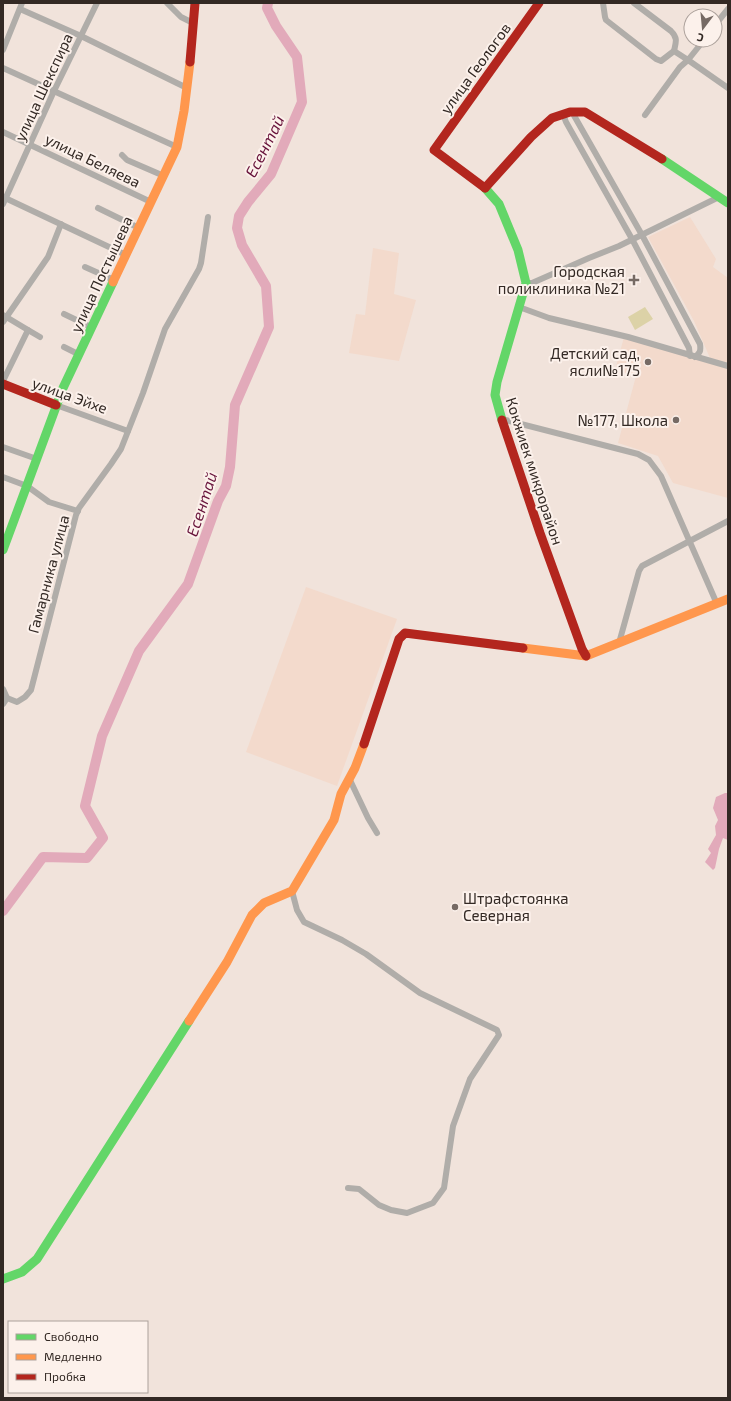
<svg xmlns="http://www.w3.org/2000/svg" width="731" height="1401" viewBox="0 0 731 1401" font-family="'Exo 2',sans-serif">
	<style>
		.built { fill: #f3dacc }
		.green { fill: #dcd2a7 }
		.water { fill: #e2aaba }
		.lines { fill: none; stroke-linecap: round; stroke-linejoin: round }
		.river { stroke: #e2aaba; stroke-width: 10 }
		.street { stroke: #b0ada9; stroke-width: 6 }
		.fast { stroke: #63d668; stroke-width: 9 }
		.slow { stroke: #ff974d; stroke-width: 9 }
		.jam { stroke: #b3261e; stroke-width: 9 }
		.poi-dot { fill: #766a64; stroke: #fcf1eb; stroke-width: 1.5 }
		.labels { text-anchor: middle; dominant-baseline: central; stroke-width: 4; stroke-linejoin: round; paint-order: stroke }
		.street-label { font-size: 15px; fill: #332924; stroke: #fcf1eb }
		.poi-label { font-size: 15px; fill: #332924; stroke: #fcf1eb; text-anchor: end }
		.water-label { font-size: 16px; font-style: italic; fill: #67123a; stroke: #fcf1eb }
	</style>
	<rect width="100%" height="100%" fill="#f1e3db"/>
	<!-- built -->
	<g class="built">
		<polygon points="690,217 716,259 713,267 728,278 728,363 710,358 694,321 648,237"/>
		<polygon points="373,248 399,253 394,294 416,300 399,361 349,353 356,314 365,315"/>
		<polygon points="624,337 728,368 728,498 673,483 658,456 618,443 636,376 615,370"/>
		<polygon points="306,587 397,619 337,786 246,752"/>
	</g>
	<!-- green -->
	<polygon class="green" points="645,307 653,319 635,330 628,317"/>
	<!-- water -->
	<polygon class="water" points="725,793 728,793 728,840 723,838 719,849 715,868 713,870 705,862 711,853 708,849 716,835 715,826 718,820 713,808 716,797"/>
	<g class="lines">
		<!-- river -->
		<polyline class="river" points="3,911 43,857 87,858 103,838 85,806 102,736 139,651 188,584 218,501 226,486 230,467 235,405 269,327 266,286 242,245 237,228 239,216 248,202 271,174 302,102 297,57 276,26 267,8 268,3"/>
		<!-- street -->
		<g class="street">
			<polyline points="167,3 181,17 193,23"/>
			<polyline points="603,3 605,17 606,20 656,59 661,61 674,51 688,60 680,67 645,115"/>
			<path d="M634,3L671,31C678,38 676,42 674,51"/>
			<polyline points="20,9 81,36 187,88"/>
			<polyline points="715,25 728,9"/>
			<polyline points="704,40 688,60 728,88"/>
			<polyline points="3,50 22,3"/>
			<polyline points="3,68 177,147"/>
			<path d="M572,112L642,235L700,344C701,351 700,353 695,357"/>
			<polyline points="563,114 566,122 632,239 689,348 690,356"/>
			<polyline points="3,132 151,202"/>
			<polyline points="122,155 127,160 164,176"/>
			<polyline points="3,197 126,255"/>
			<polyline points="3,204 54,91 97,3"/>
			<polyline points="98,208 139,228"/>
			<polyline points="85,267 114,280"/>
			<polyline points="526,283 532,283 589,258 619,246 719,197"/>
			<polyline points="519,307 549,318 628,337 728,366"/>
			<polyline points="64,314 91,327"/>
			<polyline points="3,315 28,330 3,381"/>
			<polyline points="3,322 48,257 61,224"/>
			<polyline points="28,330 40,337"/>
			<polyline points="64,347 78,354"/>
			<polyline points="56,405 128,431"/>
			<polyline points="502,419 638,454 649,460 661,476 717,604"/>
			<polyline points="3,447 37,459"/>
			<polyline points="3,477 27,486 49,502 78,511"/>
			<polyline points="619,643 639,571 642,566 728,521"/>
			<polyline points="3,689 7,698"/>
			<polyline points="3,704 7,698 17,702 25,697 31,690 76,515 79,508 111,464 121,449 143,393 165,329 199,269 201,263 208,217"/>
			<polyline points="349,778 368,818 377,833"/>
			<polyline points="292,891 297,910 304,922 342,940 366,954 420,993 497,1030 499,1035 470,1079 453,1126 444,1188 433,1203 407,1213 391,1210 379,1205 359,1189 348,1188"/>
		</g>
		<!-- fast -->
		<g class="fast">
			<polyline points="662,159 728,203"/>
			<polyline points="485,188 499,204 518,250 526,283 497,382 495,395 502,420"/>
			<polyline points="3,550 63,388 113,282"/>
			<polyline points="3,1279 22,1272 37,1259 189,1021"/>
		</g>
		<!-- slow -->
		<g class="slow">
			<polyline points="113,282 177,147 184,111 190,62"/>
			<polyline points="523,648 586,656 728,599"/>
			<polyline points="189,1021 227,962 252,915 264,903 292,891 334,820 341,794 355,768 364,744"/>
		</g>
		<!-- jam -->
		<g class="jam">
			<polyline points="190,62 195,3"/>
			<polyline points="485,188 434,150 539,3"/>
			<polyline points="485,188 531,137 552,118 570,112 585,112 662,159"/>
			<polyline points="3,384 56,405"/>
			<polyline points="502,420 540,533 582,649 586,656"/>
			<polyline points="364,744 399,639 405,633 523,648"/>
		</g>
	</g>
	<!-- markers -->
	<g class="poi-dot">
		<path d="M632 274h4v4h4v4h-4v4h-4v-4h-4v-4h4z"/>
		<circle cx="648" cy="362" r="4"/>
		<circle cx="676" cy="420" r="4"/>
		<circle cx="455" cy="907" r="4"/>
	</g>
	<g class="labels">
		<!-- street labels -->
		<g class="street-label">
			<text transform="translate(475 68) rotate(-54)">улица Геологов</text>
			<text transform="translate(43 87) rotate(-65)">улица Шекспира</text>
			<text transform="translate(93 160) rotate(26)">улица Беляева</text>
			<text transform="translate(101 274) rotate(-65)">улица Постышева</text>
			<text transform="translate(70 395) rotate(20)">улица Эйхе</text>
			<text transform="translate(535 471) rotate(72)">Кокжиек микрорайон</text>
			<text transform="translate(48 574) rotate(-75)">Гамарника улица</text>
		</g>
		<!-- poi labels -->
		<g class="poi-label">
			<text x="625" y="271">Городская<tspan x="625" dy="17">поликлиника №21</tspan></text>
			<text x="640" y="353">Детский сад,<tspan x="640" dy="17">ясли№175</tspan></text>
			<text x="668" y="420">№177, Школа</text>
			<text x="463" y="898" text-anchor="start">Штрафстоянка<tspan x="463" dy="17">Северная</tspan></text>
		</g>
		<!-- water labels -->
		<g class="water-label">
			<text transform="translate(264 146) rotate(-63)">Есентай</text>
			<text transform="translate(201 504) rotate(-72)">Есентай</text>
		</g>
	</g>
	<!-- border -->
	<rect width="731" height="1401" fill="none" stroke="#332924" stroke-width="8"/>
	<!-- legend -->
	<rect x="8" y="1321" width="140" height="72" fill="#fcf1eb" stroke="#aca19b"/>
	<rect x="16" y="1334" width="20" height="6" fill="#63d668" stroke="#aca19b"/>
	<text x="44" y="1341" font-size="12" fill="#332924">Свободно</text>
	<rect x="16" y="1354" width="20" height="6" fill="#ff974d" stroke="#aca19b"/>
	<text x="44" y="1361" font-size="12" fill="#332924">Медленно</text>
	<rect x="16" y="1374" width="20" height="6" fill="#b3261e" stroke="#aca19b"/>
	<text x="44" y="1381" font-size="12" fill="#332924">Пробка</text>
	<!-- north arrow -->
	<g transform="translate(703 28) rotate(196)"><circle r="19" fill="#fcf1eb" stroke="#aca19b"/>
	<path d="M0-3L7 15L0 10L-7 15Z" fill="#766a64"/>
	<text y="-6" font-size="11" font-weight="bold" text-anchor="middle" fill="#332924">С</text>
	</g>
</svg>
